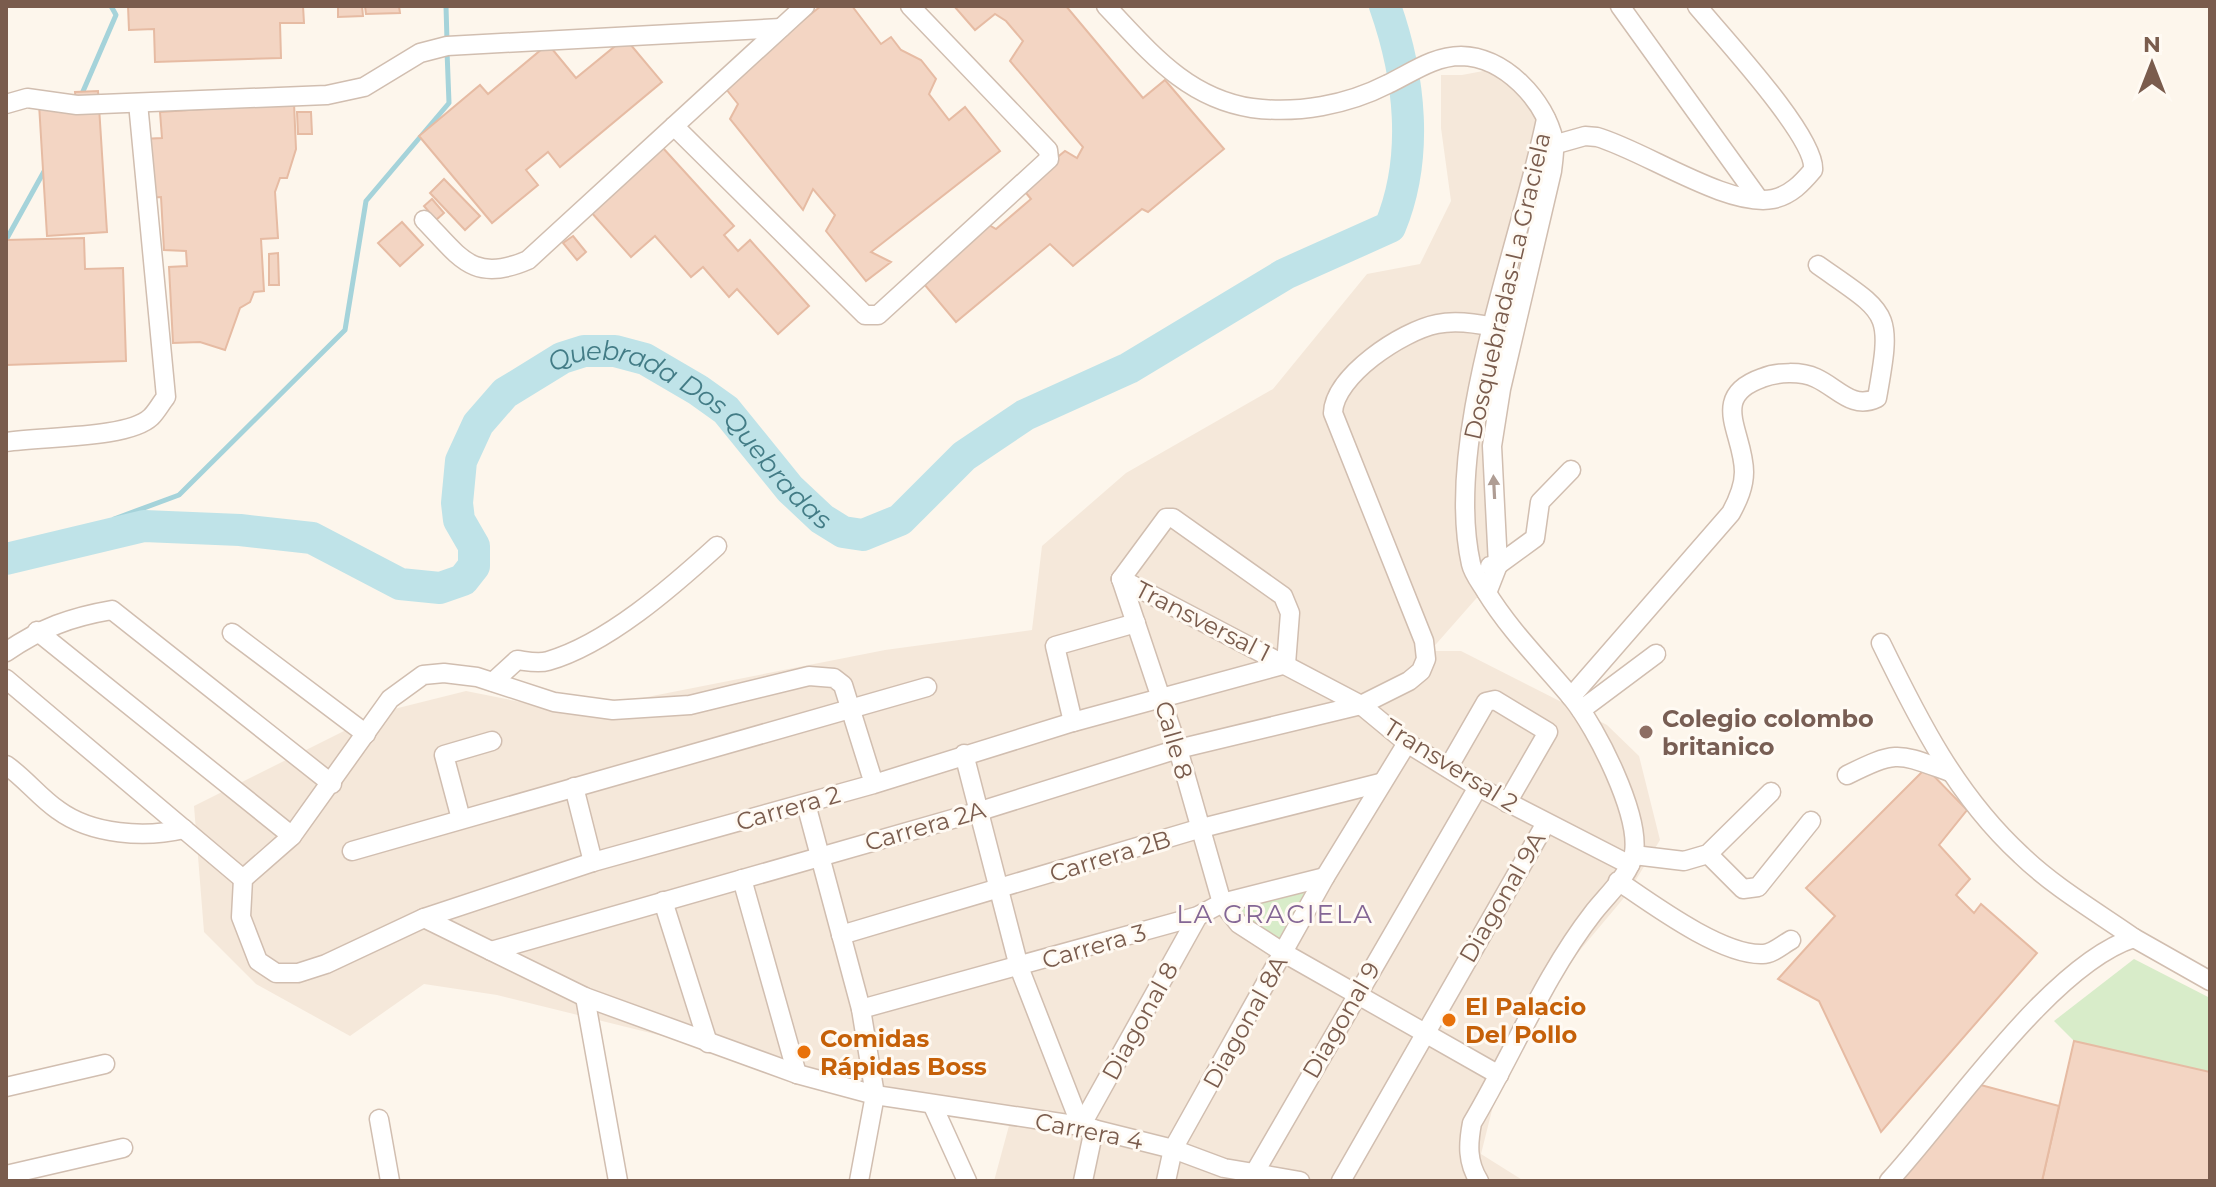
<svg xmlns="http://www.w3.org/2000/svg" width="2216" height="1187" viewBox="0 0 2216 1187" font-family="Montserrat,sans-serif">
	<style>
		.residential { fill: #f5e8da }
		.green { fill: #d8ecc9 }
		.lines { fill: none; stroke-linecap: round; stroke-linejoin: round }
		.stream { stroke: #a5d3da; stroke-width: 5 }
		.river { stroke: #bfe3e8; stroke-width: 32 }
		.building { fill: #f3d5c3; stroke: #e6bba3; stroke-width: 2 }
		.minor-casing { stroke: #d1beb0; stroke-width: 21 }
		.minor { stroke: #fff; stroke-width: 18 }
		.oneway { fill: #af9d94 }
		.education-dot { fill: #8d6e63; stroke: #fffaf3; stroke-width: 3 }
		.food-dot { fill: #e8710a; stroke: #fffaf3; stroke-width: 3 }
		.labels { text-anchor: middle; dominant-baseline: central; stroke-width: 6; stroke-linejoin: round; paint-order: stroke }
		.street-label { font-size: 24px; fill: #7a5c4d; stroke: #fffaf3 }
		.education-label { font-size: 24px; font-weight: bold; fill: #785e54; stroke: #fffaf3; text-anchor: start }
		.food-label { font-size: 24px; font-weight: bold; fill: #c56008; stroke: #fffaf3; text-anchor: start }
		.water-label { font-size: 26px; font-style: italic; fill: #437c86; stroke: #fffaf3 }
		.neighbourhood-label { font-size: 26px; letter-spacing: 2px; fill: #846695; stroke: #fffaf3 }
	</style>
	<rect width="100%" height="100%" fill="#fdf6ec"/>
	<!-- residential -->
	<polygon class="residential" points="1515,65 1536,86 1535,243 1493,327 1482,442 1503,568 1430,651 1461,651 1607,725 1639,756 1660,840 1628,893 1576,955 1502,1070 1481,1154 1524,1181 994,1181 1010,1122 497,995 424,984 350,1036 256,984 204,932 194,806 382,712 466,691 571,712 885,650 1032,630 1042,546 1126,473 1273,389 1367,274 1420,264 1451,201 1441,128 1441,75 1462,75"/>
	<!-- green -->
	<g class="green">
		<polygon points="1325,877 1284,953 1222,903"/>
		<polygon points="2134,959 2210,998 2210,1072 2074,1041 2054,1021"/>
	</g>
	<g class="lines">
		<!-- stream -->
		<g class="stream">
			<polyline points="446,6 447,41"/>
			<polyline points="81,96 116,15 111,6"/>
			<polyline points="6,240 47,166"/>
			<polyline points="102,534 114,519 179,495 345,330 366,201 449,103 447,51"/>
		</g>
		<!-- river -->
		<path class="river" id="s1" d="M6,559L144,526L240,530L312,538L400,584L440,588L463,580L474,566V546L459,520L457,503L461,461L478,424L505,393L562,358L584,351H615L645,359L698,390L726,410L790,489L822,519L843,532L863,535L900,520L964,456L1025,415L1129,368L1285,274L1390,227C1419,157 1410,77 1385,6"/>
	</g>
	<!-- building -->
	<g class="building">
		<polygon points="128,6 303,6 304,23 280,23 281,58 155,62 154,29 129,30"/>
		<polygon points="338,6 362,6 363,16 338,17"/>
		<polygon points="365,6 399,6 400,13 366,14"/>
		<polygon points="821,6 852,6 881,44 891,37 901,50 921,60 936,79 929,94 949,120 965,107 1000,151 871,252 891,262 866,281 826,231 835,215 813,189 803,210 730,119 738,104 722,84"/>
		<polygon points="954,6 1066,6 1143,98 1165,80 1224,149 1148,212 1142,209 1073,266 1050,244 956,322 913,271 977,218 996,229 1031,199 1021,187 1065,151 1077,158 1083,147 1010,61 1023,41 1006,21 995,14 975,30"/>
		<polygon points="625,38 662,82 560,167 548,152 526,170 538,185 492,223 419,136 480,85 488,94 548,44 576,78"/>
		<polygon points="98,91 107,232 47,236 39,104 76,102 75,92"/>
		<polygon points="294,103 296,149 287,178 280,178 275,192 278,238 261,239 264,291 254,292 250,302 240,308 225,350 200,342 173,343 169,267 187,266 186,251 164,250 161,197 145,198 142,139 162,138 160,112"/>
		<polygon points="297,112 311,112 312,134 298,134"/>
		<polygon points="663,148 734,226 724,235 738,251 750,240 809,306 778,334 737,289 729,297 703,267 691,277 655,236 631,257 591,212"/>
		<polygon points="444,179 480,216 465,230 430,193"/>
		<polygon points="432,199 444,213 436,220 424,206"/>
		<polygon points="402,222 423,245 400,266 378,243"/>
		<polygon points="573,236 586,252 577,260 563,243"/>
		<polygon points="84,238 85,269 123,268 126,361 6,365 6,240"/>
		<polygon points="278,253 279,285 269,285 269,254"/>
		<polygon points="1926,768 1967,810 1939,845 1970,879 1956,895 1974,913 1981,904 2037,953 1881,1132 1819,1001 1778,979 1835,916 1806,888"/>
		<polygon points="2074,1041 2210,1072 2210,1181 2042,1181"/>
		<polygon points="1977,1084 2059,1106 2042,1181 1894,1181"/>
	</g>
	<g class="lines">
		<!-- minor casing -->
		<g class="minor-casing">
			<g id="minor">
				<path d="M1106,6C1149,51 1186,98 1252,108C1298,114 1347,105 1388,84C1411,73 1434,56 1461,56C1505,57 1545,100 1554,141C1555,150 1553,162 1552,171L1501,389L1492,446L1498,565L1487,593"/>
				<polyline points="1620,6 1758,198"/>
				<polyline points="6,104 27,98 77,105 327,95 364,87 420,53 447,46 781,28"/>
				<polyline points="674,126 865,315 878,315 1049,159 1048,150 910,6"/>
				<path d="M1546,147L1585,136L1597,137C1643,150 1728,208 1773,199C1791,195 1802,183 1813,170C1817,138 1721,35 1697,6"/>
				<path d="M424,220C460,257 473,284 528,260L805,6"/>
				<path d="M6,442C42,436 128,439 151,417C157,411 161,403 166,397L138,103"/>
				<polyline points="1490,566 1498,565 1535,538 1540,502 1571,470"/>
				<polyline points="1121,579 1178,749 1222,903 1239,924 1284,953 1499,1075"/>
				<polyline points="1121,579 1361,705 1407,743 1478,787 1630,865"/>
				<polyline points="1121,579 1166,518 1173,518 1283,596 1290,613 1286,664"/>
				<polyline points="37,631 292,836"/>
				<polyline points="232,633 366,734"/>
				<path d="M1881,643C1919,721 1956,795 2021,855C2054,887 2097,912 2134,938"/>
				<path d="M6,652C41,628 71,617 112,610L332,784"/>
				<polyline points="6,679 243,879"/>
				<path d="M493,682L517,660C526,661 538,664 548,661C607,644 672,587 717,546"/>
				<path d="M1571,697L1731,513C1738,500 1744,487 1744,472C1744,433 1708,397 1762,378C1777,372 1801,371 1816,378C1838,388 1852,410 1877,398C1893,309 1889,315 1818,265"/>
				<polyline points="1581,710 1656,654"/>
				<polyline points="1073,722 1055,646 1136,623"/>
				<polyline points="964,754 1019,967 1081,1126"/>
				<path d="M6,765C25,778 39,797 58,810C92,835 145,838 184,829"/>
				<polyline points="1448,768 1486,702 1495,700 1548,732 1507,803"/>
				<path d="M1847,775C1898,750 1897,753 1950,772"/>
				<polyline points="874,784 843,685 834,678 809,676 690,705 613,710 554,702 477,677 444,673 423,675 390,699 292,836 243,879 241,917 258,961 276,973 298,973 326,964 424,918 593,862 874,784 1073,722 1286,664"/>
				<polyline points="574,787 593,862"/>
				<polyline points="806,804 861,1009 875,1095 859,1181"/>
				<polyline points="461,819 444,755 492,741"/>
				<polyline points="352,851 927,687"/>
				<polyline points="1708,854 1743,889 1758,887 1811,821"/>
				<polyline points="1634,855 1684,861 1708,854 1771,792"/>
				<polyline points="742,879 797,1074"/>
				<path d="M1618,881C1652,904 1722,956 1763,954C1772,954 1782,945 1791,940"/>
				<polyline points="663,901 708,1043"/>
				<polyline points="424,918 585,997 797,1074 875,1095 1081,1126 1173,1149 1224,1168 1300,1181"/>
				<polyline points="841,935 1198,829 1380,783"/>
				<path d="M491,951L977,812L1178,749L1361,705L1409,681L1421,671L1426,659L1424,641L1333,413C1334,376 1402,331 1437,324C1456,320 1475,323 1493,327"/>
				<polyline points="585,997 618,1181"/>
				<polyline points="861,1009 1198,916 1222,903 1325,877"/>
				<polyline points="6,1087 105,1064"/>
				<polyline points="933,1106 967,1181"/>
				<polyline points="379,1119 390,1181"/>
				<polyline points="1081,1126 1198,916"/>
				<polyline points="1255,1172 1478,787"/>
				<polyline points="6,1175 123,1148"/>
				<polyline points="1083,1181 1094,1129"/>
				<polyline points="1166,1181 1173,1149 1325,877 1407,743"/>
				<polyline points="1341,1181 1546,823"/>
				<path d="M1479,1181C1467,1162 1468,1144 1472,1123C1513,1054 1544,976 1593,913C1606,896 1630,875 1634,853C1640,814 1597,729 1572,698C1542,662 1510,631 1485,590C1480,582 1473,573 1471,564C1443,438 1520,246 1546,119"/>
				<path d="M1889,1181C1950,1115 2051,964 2134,938L2210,981"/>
			</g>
		</g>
		<!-- minor -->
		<use href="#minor" class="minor"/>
	</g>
	<!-- one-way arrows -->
	<defs><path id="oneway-solid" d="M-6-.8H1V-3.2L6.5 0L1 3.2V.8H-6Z" transform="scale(2)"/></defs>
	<use class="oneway" href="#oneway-solid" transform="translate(1494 487) rotate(-93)"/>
	<!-- markers -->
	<circle class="education-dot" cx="1646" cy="732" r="8"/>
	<g class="food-dot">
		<circle cx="1449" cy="1020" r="8"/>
		<circle cx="804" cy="1052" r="8"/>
	</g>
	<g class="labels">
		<!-- street labels -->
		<g class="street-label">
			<text transform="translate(1507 286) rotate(-77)">Dosquebradas-La Graciela</text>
			<text transform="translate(1203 621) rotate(27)">Transversal 1</text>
			<text transform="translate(1174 740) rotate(74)">Calle 8</text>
			<text transform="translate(1451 765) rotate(32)">Transversal 2</text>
			<text transform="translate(788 808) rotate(-16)">Carrera 2</text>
			<text transform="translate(925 826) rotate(-16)">Carrera 2A</text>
			<text transform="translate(1110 856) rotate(-17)">Carrera 2B</text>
			<text transform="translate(1502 897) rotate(-60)">Diagonal 9A</text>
			<text transform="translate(1094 946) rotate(-16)">Carrera 3</text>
			<text transform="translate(1341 1020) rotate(-60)">Diagonal 9</text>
			<text transform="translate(1140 1021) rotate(-61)">Diagonal 8</text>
			<text transform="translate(1245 1022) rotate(-61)">Diagonal 8A</text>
			<text transform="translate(1089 1131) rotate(11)">Carrera 4</text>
		</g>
		<!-- education labels -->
		<g class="education-label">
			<text x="1662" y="718">Colegio colombo<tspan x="1662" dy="28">britanico</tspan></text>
		</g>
		<!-- food labels -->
		<g class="food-label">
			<text x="1465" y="1006">El Palacio<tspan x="1465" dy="28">Del Pollo</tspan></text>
			<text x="820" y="1038">Comidas<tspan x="820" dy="28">Rápidas Boss</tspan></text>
		</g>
		<!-- water labels -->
		<g class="water-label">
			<text stroke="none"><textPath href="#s1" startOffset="910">Quebrada Dos Quebradas</textPath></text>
		</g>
		<!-- neighbourhood labels -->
		<g class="neighbourhood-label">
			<text x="1275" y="914">LA GRACIELA</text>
		</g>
	</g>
	<!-- border -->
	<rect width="2216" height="1187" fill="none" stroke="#7a5c4d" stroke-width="16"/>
	<!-- north arrow -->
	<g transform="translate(2152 64)" stroke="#fffaf3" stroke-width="6" paint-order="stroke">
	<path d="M0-6L14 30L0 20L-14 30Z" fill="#7a5c4d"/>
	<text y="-12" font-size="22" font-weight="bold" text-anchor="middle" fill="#7a5c4d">N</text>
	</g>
</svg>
